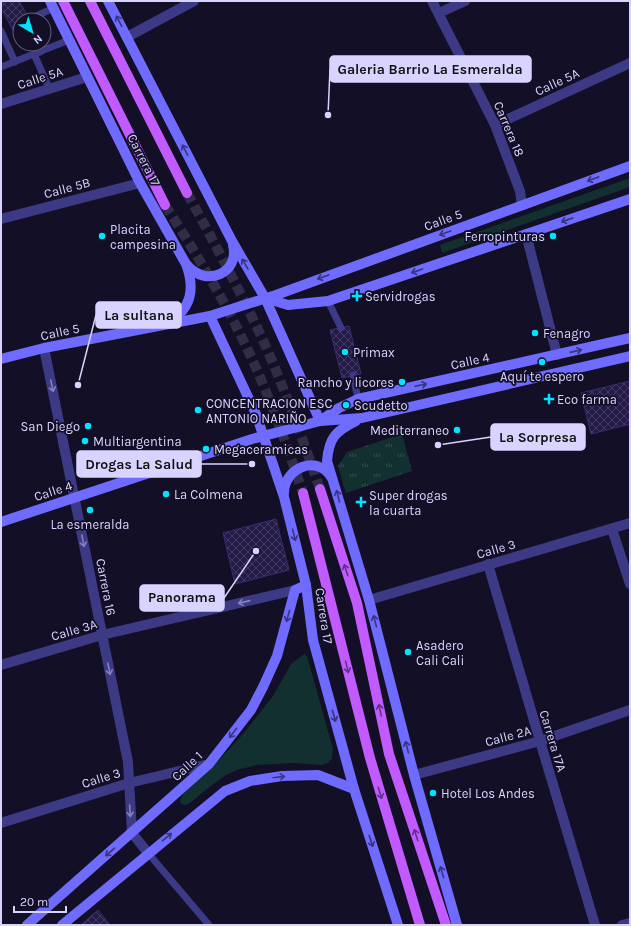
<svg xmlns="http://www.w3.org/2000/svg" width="631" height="926" viewBox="0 0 631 926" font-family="Karla,sans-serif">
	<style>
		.green { fill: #12302f }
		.park { fill: url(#park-tufts) }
		.building { fill: url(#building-cross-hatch); stroke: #3b2d73 }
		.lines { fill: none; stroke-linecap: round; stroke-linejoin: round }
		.primary-tunnel { stroke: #312d47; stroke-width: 10; stroke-dasharray: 10 5; stroke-linecap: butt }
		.service { stroke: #3d3a85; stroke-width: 7 }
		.minor { stroke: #3d3a85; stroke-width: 10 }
		.secondary { stroke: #6f6bff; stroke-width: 10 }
		.primary { stroke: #c25bff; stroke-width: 10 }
		.oneway { stroke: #38347d }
		.oneway2 { stroke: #837fbc }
		.oneway3 { stroke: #623188 }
		.poi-dot { fill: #00e5ff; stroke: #130f26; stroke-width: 1.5 }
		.labels { text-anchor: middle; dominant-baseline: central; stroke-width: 3.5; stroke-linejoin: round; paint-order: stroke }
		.street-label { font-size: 13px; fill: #d9d4ff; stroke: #130f26 }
		.poi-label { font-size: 13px; fill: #d9d4ff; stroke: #130f26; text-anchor: start }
		.leader { fill: none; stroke: #d9d4ff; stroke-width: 1.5 }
		.callout-dot { fill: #d9d4ff; stroke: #130f26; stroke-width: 1.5 }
		.callout { fill: #d9d4ff; stroke: #d9d4ff; stroke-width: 1.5 }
		.callout-label { font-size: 14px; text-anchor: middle; font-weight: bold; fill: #111 }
	</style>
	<defs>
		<pattern id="park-tufts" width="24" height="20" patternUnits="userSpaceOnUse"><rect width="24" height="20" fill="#12302f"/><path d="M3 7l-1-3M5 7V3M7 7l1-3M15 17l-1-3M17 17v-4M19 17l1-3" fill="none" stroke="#344d4e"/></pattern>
		<pattern id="building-cross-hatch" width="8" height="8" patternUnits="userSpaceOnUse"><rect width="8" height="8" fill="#241b47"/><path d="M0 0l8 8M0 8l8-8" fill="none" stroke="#433b63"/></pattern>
	</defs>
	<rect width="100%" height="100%" fill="#130f26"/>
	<!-- green -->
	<g class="green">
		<polygon points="630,178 630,187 442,253 440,245"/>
		<polygon points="304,654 307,656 333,749 332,758 328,763 322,765 295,763 257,765 237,770 226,775 212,785 190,803 185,805 181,804 180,800 183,794 211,769 243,734 273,696 291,664"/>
	</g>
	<!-- park -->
	<polygon class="park" points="402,434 412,471 346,493 338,466 347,452"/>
	<!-- building -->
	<g class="building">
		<polygon points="1,1 19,1 30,20 20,20 20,43 1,8"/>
		<polygon points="349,326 361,374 342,378 330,330"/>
		<polygon points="630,381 630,424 591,434 581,393"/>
		<polygon points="276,519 289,570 235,584 223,533"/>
		<polygon points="98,910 110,925 81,925"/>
	</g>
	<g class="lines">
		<!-- primary-tunnel -->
		<g class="primary-tunnel">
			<path d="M187,193C213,240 238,287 261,336C284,386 302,438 320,489"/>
			<path d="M165,205C194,250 222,296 245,344C268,392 286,443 303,493"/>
		</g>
		<!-- service -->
		<g class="service">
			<polyline points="29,19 54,8"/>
			<polyline points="1,31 15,62"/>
			<polyline points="36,44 40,52"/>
			<polyline points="34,54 49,88"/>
			<polyline points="1,67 69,40"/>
			<polyline points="328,301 341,328"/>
			<polyline points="353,375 358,399"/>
			<polyline points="148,853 209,925"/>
		</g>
		<!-- minor -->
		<g class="minor">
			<polyline points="432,1 495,125 520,191 522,205"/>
			<polyline points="439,13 465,1"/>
			<polyline points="127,37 194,1"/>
			<polyline points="1,104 87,77"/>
			<polyline points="495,125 630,63"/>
			<polyline points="1,219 140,183"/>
			<polyline points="526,234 557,355"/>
			<polyline points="44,348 128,762 132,833 148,853"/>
			<polyline points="612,529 630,584"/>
			<polyline points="488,564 540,741 595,925"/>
			<polyline points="369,600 630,523"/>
			<polyline points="1,665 102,635 295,590"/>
			<polyline points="414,775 540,741 630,710"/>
			<polyline points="1,823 129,783 209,764"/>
			<polyline points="622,925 630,923"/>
		</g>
		<!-- secondary -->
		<g class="secondary">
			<path d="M50,1L140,183L186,264C195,288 192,308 169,322"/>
			<polyline points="108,1 232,241 265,298 320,421"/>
			<path d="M187,265C206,288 240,273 233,245"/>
			<polyline points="265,298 288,305 328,301 630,199"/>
			<polyline points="210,316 256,414 284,497 306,585 313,640 354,789 398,925"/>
			<polyline points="1,359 44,348 210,316 276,295 630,166"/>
			<polyline points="320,421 339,408 358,399 630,338"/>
			<path d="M356,421C336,431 329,437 327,461L369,600L414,775L457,925"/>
			<path d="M284,493C284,468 317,454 331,477"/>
			<polyline points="1,522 252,439 320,421 362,418 630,356"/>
			<polyline points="27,925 209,764 251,710 263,687 277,656 295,590 306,585"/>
			<polyline points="62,925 225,791 250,781 282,776 318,775 354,789"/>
		</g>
		<!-- primary -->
		<g class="primary">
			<polyline points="63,1 165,205"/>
			<polyline points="90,1 187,193"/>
			<polyline points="320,489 357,603 389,754 446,925"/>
			<polyline points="303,493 370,758 420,925"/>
		</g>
	</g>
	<!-- one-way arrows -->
	<defs><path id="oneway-shaft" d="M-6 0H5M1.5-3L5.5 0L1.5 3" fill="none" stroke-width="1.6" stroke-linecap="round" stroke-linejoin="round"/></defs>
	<g class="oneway">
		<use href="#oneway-shaft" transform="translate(119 21) rotate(-117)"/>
		<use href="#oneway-shaft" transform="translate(185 150) rotate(-117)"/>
		<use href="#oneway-shaft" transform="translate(593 179) rotate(160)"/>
		<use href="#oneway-shaft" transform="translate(567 220) rotate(161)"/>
		<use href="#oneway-shaft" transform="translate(445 233) rotate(160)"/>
		<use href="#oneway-shaft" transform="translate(245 264) rotate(-120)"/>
		<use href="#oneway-shaft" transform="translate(417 271) rotate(161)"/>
		<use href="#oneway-shaft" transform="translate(323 277) rotate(160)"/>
		<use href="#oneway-shaft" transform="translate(576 351) rotate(-13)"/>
		<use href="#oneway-shaft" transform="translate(421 385) rotate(-12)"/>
		<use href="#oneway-shaft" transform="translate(338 496) rotate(-104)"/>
		<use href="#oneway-shaft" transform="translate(294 535) rotate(76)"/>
		<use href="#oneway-shaft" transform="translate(288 616) rotate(106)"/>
		<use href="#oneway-shaft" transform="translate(375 621) rotate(-104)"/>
		<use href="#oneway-shaft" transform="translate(334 716) rotate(74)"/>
		<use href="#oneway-shaft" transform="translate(233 733) rotate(128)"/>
		<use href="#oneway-shaft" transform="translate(407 747) rotate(-104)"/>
		<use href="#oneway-shaft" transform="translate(279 777) rotate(-7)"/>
		<use href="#oneway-shaft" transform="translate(167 837) rotate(-39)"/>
		<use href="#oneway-shaft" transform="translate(371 841) rotate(72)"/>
		<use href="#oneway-shaft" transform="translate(110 852) rotate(139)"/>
		<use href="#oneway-shaft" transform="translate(442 872) rotate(-106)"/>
	</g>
	<g class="oneway2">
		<use href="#oneway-shaft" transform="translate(52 386) rotate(78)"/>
		<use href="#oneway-shaft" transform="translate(83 541) rotate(79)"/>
		<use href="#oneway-shaft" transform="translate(244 602) rotate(167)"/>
		<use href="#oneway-shaft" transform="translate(109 669) rotate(78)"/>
		<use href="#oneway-shaft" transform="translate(130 811) rotate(86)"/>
	</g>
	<g class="oneway3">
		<use href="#oneway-shaft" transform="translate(346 570) rotate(-108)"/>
		<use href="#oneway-shaft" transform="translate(347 667) rotate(76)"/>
		<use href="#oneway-shaft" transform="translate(380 710) rotate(-102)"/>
		<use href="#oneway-shaft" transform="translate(380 793) rotate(73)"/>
		<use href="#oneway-shaft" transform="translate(416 835) rotate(-108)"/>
	</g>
	<!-- markers -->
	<g class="poi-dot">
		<circle cx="102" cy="236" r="4"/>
		<circle cx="553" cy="236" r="4"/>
		<path d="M355 290h4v4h4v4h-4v4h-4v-4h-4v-4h4z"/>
		<circle cx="535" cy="333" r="4"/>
		<circle cx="345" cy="352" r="4"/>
		<circle cx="542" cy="362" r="4"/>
		<circle cx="402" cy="382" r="4"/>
		<path d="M547 393h4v4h4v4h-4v4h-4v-4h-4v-4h4z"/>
		<circle cx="346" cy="405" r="4"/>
		<circle cx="198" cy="410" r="4"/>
		<circle cx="88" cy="426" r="4"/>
		<circle cx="457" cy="430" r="4"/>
		<circle cx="85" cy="441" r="4"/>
		<circle cx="206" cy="449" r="4"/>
		<circle cx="166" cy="494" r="4"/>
		<path d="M359 496h4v4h4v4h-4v4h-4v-4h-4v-4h4z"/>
		<circle cx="90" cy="510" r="4"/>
		<circle cx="408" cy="652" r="4"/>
		<circle cx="433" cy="793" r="4"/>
	</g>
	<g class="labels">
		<!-- street labels -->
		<g class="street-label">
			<text transform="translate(40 78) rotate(-18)">Calle 5A</text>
			<text transform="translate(557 82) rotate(-25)">Calle 5A</text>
			<text transform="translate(509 129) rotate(67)">Carrera 18</text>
			<text transform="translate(144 160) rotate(63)">Carrera 17</text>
			<text transform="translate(67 188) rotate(-15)">Calle 5B</text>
			<text transform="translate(443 220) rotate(-20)">Calle 5</text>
			<text transform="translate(60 332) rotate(-12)">Calle 5</text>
			<text transform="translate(470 361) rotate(-12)">Calle 4</text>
			<text transform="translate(53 491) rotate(-18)">Calle 4</text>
			<text transform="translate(496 549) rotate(-16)">Calle 3</text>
			<text transform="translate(106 587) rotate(79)">Carrera 16</text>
			<text transform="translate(324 616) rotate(81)">Carrera 17</text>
			<text transform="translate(74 630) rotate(-16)">Calle 3A</text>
			<text transform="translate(508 736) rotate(-15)">Calle 2A</text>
			<text transform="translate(553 741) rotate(73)">Carrera 17A</text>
			<text transform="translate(187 766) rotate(-43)">Calle 1</text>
			<text transform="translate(101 778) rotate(-17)">Calle 3</text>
		</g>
		<!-- poi labels -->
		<g class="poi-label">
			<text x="110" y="229">Placita<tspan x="110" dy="15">campesina</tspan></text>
			<text x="545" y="236" text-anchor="end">Ferropinturas</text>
			<text x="365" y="296">Servidrogas</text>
			<text x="543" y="333">Fenagro</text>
			<text x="353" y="352">Primax</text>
			<text x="542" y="376" text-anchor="middle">Aquí te espero</text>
			<text x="394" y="382" text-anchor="end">Rancho y licores</text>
			<text x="557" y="399">Eco farma</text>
			<text x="206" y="403">CONCENTRACION ESC<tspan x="206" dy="15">ANTONIO NARIÑO</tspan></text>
			<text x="354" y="405">Scudetto</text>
			<text x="80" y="426" text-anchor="end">San Diego</text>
			<text x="449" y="430" text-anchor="end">Mediterraneo</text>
			<text x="93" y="441">Multiargentina</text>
			<text x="214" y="449">Megaceramicas</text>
			<text x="174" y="494">La Colmena</text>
			<text x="369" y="495">Super drogas<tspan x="369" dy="15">la cuarta</tspan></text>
			<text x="90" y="524" text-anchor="middle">La esmeralda</text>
			<text x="416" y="645">Asadero<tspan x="416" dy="15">Cali Cali</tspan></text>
			<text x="441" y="793">Hotel Los Andes</text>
		</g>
	</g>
	<!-- callouts -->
	<path class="leader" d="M328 115L330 69M78 385L96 315M438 445L491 437M252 464L201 464M256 551L224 598"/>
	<g class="callout-dot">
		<circle cx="328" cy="115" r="4"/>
		<circle cx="78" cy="385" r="4"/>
		<circle cx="438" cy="445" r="4"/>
		<circle cx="252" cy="464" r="4"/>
		<circle cx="256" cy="551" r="4"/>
	</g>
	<g class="callout">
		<rect x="330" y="56" width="201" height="26" rx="4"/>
		<rect x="96" y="302" width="85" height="26" rx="4"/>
		<rect x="491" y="424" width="94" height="26" rx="4"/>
		<rect x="77" y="451" width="124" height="26" rx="4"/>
		<rect x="140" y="585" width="84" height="26" rx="4"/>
	</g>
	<g class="callout-label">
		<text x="430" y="74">Galeria Barrio La Esmeralda</text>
		<text x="139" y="320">La sultana</text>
		<text x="538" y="442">La Sorpresa</text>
		<text x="139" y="469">Drogas La Salud</text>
		<text x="182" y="602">Panorama</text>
	</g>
	<!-- border -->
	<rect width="631" height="926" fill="none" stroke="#d9d4ff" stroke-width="4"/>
	<!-- north arrow -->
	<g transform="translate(32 32) rotate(142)"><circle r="19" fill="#130f26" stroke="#625e7d"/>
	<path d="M0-3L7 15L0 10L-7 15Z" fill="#00e5ff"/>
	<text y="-6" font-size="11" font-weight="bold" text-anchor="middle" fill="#d9d4ff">N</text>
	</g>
	<!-- scale -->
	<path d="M14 906v6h52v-6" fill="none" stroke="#d9d4ff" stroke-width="2"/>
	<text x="20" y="906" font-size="12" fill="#d9d4ff" stroke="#130f26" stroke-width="3" paint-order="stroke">20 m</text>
</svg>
